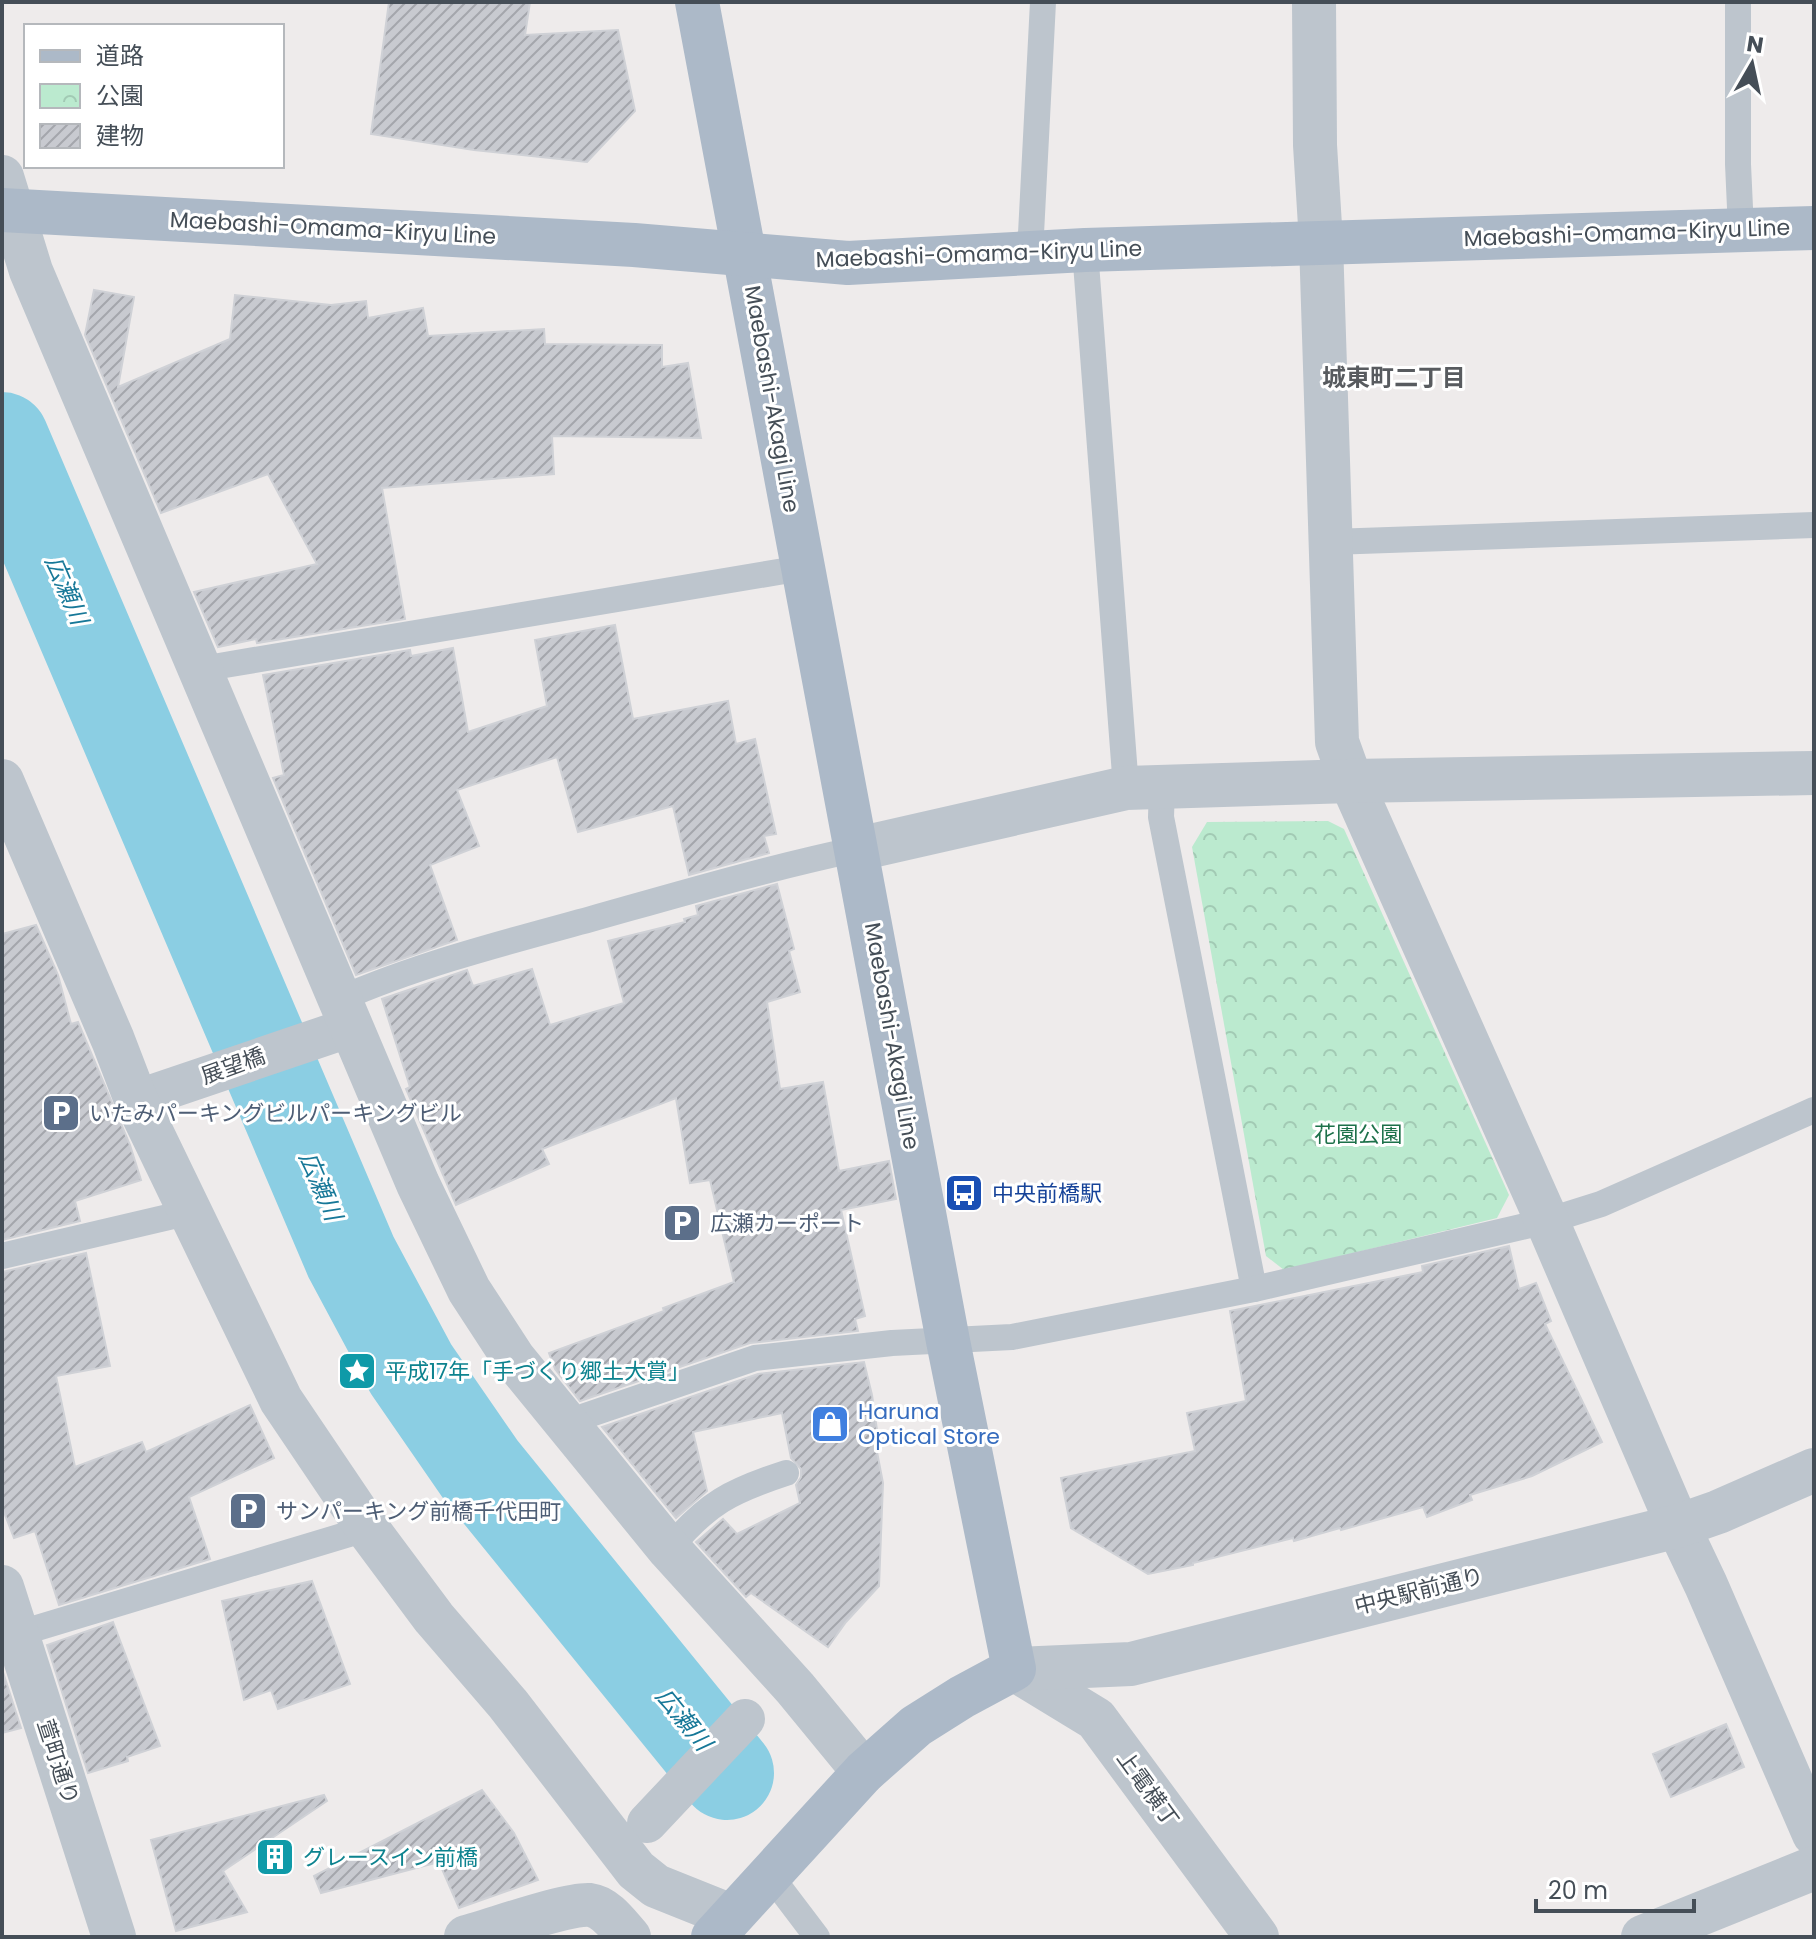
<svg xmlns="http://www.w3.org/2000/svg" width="1816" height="1939" viewBox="0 0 1816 1939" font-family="Poppins,'Noto Sans JP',sans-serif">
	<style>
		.park { fill: url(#park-crowns) }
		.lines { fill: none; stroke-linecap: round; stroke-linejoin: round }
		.river { stroke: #8bcee3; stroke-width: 94 }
		.building { fill: url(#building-hatch); stroke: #cfd1d6; stroke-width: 2 }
		.service { stroke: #bdc5cd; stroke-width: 26 }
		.pedestrian { stroke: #bdc5cd; stroke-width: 40 }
		.minor { stroke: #bdc5cd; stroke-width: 44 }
		.tertiary { stroke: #bdc5cd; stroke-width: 44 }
		.primary { stroke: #acb9c8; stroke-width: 44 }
		.labels { text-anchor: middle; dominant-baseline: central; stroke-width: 6; stroke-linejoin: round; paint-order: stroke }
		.street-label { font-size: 22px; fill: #454e57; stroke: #fff }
		.service-label { font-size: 22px; fill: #4e5e75; stroke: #fff; text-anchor: start }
		.park-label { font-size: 22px; fill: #1d714a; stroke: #fff }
		.transit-label { font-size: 22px; fill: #164399; stroke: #fff; text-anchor: start }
		.culture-label { font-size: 22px; fill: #0d838f; stroke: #fff; text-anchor: start }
		.shop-label { font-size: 22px; fill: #366cbe; stroke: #fff; text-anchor: start }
		.neighbourhood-label { font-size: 24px; font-weight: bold; fill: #585b5f; stroke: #fff }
		.water-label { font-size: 24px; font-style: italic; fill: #177898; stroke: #fff }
	</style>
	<defs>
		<pattern id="park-crowns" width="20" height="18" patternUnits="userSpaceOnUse" patternTransform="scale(2)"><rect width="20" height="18" fill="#bbeacf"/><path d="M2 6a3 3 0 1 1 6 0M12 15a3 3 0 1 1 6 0" fill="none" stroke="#a2cab4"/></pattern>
		<pattern id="building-hatch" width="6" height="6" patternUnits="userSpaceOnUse" patternTransform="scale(2)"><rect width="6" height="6" fill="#c8cad0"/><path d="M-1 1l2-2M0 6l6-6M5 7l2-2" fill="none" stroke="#a4a6ac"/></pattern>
	</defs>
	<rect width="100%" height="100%" fill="#eeebeb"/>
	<!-- park -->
	<polygon class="park" points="1328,821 1344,829 1509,1195 1497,1218 1284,1270 1266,1256 1192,847 1207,822"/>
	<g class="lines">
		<!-- river -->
		<polyline class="river" points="2,439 351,1257 411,1369 480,1469 727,1773"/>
	</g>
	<!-- building -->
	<g class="building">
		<polygon points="389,2 530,2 525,35 618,30 635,111 587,162 474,150 371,134"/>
		<polygon points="94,290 134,297 118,387 230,339 235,295 331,305 366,301 368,318 423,308 428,336 544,329 545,344 662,345 662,367 688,363 701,438 552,436 554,474 382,488 405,619 257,643 256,639 218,647 194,592 317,564 268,474 161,513 85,335"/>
		<polygon points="615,625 633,719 728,701 736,744 755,739 776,834 764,836 769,853 689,875 673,806 578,832 557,757 457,790 479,846 430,865 457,940 356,975 273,778 284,775 263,675 410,650 411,656 453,648 468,732 547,706 535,640"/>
		<polygon points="777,884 794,949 789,951 800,992 767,1002 780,1089 823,1082 839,1171 889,1161 896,1199 841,1210 865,1316 855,1319 858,1331 750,1343 580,1401 555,1369 549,1353 664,1311 663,1308 734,1282 710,1180 690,1183 676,1098 542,1149 549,1164 456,1205 406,1089 410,1087 382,999 467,970 473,986 532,969 550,1025 624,1003 608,941 685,922 684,919 698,915 696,906"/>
		<polygon points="36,925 58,975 71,1024 78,1022 130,1145 141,1180 75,1201 80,1221 2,1240 2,934"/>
		<polygon points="1509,1246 1519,1289 1536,1283 1551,1321 1545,1324 1602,1442 1532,1476 1470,1495 1472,1500 1427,1517 1423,1507 1341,1530 1340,1528 1294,1541 1293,1538 1193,1563 1193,1565 1148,1574 1071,1528 1061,1478 1195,1451 1187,1413 1246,1401 1230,1311 1423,1272 1422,1266"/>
		<polygon points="86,1253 110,1366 56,1376 75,1467 142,1442 146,1452 250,1405 274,1458 189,1497 210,1559 59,1605 35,1531 14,1538 2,1507 2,1272"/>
		<polygon points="864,1362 872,1395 877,1430 873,1431 883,1483 879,1586 846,1622 828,1647 751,1593 746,1597 696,1542 723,1519 737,1534 800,1503 796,1485 801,1477 801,1469 791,1458 782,1413 693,1432 707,1491 676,1518 602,1427 758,1374"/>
		<polygon points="312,1581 350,1684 278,1709 271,1690 244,1700 222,1601"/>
		<polygon points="113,1622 160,1746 127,1757 128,1761 88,1773 47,1645"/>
		<polygon points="2,1669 21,1728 2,1733"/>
		<polygon points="1726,1724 1744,1767 1671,1797 1653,1754"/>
		<polygon points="482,1790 514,1833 538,1880 459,1908 439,1862 321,1893 314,1876"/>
		<polygon points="324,1795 327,1801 223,1871 247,1912 176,1931 151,1840"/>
	</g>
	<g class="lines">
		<!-- service -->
		<g class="service">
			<polyline points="1738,2 1738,164 1741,230"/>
			<polyline points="1085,250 1126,788"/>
			<polyline points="1030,253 1043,2"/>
			<polyline points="1331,542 1814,525"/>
			<polyline points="200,674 219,666 802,568"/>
			<polyline points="1162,787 1161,817 1254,1289"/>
			<path d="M340,999C420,964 507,942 591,919C680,894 768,868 858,849"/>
			<polyline points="2,1256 190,1212"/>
			<polyline points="570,1429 585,1416 755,1358 892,1343 1012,1337 1254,1289 1547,1221 1601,1204 1814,1110"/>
			<path d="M669,1549C707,1503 731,1491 786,1473"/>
			<polyline points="17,1634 349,1534 364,1523"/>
			<polyline points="770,1875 817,1937"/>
		</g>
		<!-- pedestrian -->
		<g class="pedestrian">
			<polyline points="136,1100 351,1027"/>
			<polyline points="647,1823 745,1719"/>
		</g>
		<!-- minor -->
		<g class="minor">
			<polyline points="1314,2 1315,145 1321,242 1337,742 1351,781 1547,1221 1678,1526 1706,1585 1814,1834"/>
			<polyline points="2,177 31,271 418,1184 469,1290 514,1359 669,1549 795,1688 864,1772"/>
			<polyline points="2,781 113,1040 136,1100 281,1400 370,1532 434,1618 508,1704 636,1870 656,1886 731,1916"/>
			<polyline points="858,849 1126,788 1351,781 1814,773"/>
			<polyline points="2,1587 114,1937"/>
			<polyline points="1014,1669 1096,1719 1257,1937"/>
			<path d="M466,1937C493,1930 567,1903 590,1905C606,1907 619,1926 629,1937"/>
			<polyline points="1643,1937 1814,1868"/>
		</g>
		<!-- tertiary -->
		<polyline class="tertiary" points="1014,1669 1131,1664 1678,1526 1718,1512 1814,1470"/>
		<!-- primary -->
		<g class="primary">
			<polyline points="697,2 948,1341 1014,1669 962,1697 916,1726 864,1772 713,1937"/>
			<polyline points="2,210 634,245 848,263 1085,250 1814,228"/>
		</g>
	</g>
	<!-- icons -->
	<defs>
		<g id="parking-square" transform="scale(2)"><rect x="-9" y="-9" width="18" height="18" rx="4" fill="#5c6f8a" stroke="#fff"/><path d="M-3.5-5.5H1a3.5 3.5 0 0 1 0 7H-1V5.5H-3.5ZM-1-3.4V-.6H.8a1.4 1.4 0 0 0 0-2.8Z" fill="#fff"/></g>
		<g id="bus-square" transform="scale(2)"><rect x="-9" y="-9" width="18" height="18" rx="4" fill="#1a4fb4" stroke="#fff"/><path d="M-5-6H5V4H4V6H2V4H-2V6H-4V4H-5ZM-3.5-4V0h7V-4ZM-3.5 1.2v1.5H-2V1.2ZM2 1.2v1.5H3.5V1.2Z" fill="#fff"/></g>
		<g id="sight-square" transform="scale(2)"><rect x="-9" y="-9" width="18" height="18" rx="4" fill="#0f9aa8" stroke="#fff"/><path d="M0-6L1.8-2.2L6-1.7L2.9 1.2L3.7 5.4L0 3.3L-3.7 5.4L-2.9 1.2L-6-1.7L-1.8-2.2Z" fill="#fff"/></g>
		<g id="shop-square" transform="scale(2)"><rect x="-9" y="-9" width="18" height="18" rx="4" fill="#3f7fe0" stroke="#fff"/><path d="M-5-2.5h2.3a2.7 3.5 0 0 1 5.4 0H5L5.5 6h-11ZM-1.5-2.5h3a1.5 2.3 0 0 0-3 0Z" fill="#fff"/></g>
		<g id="building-square" transform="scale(2)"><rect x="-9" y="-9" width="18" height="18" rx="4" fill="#0f9aa8" stroke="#fff"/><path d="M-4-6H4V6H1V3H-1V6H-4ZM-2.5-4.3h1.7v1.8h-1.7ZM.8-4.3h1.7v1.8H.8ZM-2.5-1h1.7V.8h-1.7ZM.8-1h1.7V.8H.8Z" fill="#fff"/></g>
	</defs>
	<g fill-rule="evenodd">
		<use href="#parking-square" x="61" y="1113"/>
		<use href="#bus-square" x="964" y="1193"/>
		<use href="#parking-square" x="682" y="1223"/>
		<use href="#sight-square" x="357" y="1371"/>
		<use href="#shop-square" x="830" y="1424"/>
		<use href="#parking-square" x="248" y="1511"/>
		<use href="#building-square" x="275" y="1857"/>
	</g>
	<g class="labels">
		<!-- street labels -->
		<g class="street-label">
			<text transform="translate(333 228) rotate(3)">Maebashi-Omama-Kiryu Line</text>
			<text transform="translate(1627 233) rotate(-2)">Maebashi-Omama-Kiryu Line</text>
			<text transform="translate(979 254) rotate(-2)">Maebashi-Omama-Kiryu Line</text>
			<text transform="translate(772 399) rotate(80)">Maebashi-Akagi Line</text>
			<text transform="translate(892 1036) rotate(80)">Maebashi-Akagi Line</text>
			<text transform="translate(233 1066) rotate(-20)">展望橋</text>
			<text transform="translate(1419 1591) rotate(-14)">中央駅前通り</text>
			<text transform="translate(58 1762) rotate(72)">萱町通り</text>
			<text transform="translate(1148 1789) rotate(54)">上電横丁</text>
		</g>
		<!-- service labels -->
		<g class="service-label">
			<text x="89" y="1113">いたみパーキングビルパーキングビル</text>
			<text x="710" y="1223">広瀬カーポート</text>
			<text x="276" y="1511">サンパーキング前橋千代田町</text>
		</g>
		<!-- park labels -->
		<g class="park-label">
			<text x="1358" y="1134">花園公園</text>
		</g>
		<!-- transit labels -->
		<g class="transit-label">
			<text x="992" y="1193">中央前橋駅</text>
		</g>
		<!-- culture labels -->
		<g class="culture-label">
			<text x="385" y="1371">平成17年「手づくり郷土大賞」</text>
			<text x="303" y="1857">グレースイン前橋</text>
		</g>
		<!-- shop labels -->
		<g class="shop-label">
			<text x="858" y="1411">Haruna<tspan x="858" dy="25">Optical Store</tspan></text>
		</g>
		<!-- neighbourhood labels -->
		<g class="neighbourhood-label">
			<text x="1394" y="377">城東町二丁目</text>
		</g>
		<!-- water labels -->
		<g class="water-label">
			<text transform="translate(67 590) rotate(67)">広瀬川</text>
			<text transform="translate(321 1186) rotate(67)">広瀬川</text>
			<text transform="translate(684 1719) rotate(51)">広瀬川</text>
		</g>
	</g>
	<!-- border -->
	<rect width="1816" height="1939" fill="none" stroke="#454e57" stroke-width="8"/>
	<!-- legend -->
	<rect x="24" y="24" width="260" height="144" fill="#ffffff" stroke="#b5b8bc" stroke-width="2"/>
	<rect x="40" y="50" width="40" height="12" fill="#acb9c8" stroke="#b5b8bc" stroke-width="2"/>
	<text x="96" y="64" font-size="24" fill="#454e57">道路</text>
	<rect x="40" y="84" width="40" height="24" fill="url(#park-crowns)" stroke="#b5b8bc" stroke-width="2"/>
	<text x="96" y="104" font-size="24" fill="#454e57">公園</text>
	<rect x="40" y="124" width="40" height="24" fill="url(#building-hatch)" stroke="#b5b8bc" stroke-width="2"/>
	<text x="96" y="144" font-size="24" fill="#454e57">建物</text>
	<!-- north arrow -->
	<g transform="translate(1752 64) rotate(9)" stroke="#ffffff" stroke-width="6" paint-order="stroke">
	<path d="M0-6L14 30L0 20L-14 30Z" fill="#454e57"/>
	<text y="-12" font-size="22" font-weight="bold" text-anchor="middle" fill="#454e57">N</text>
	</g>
	<!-- scale -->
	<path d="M1536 1899v12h158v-12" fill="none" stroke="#454e57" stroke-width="4"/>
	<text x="1548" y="1899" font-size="24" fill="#454e57" stroke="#ffffff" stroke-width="6" paint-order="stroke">20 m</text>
</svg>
